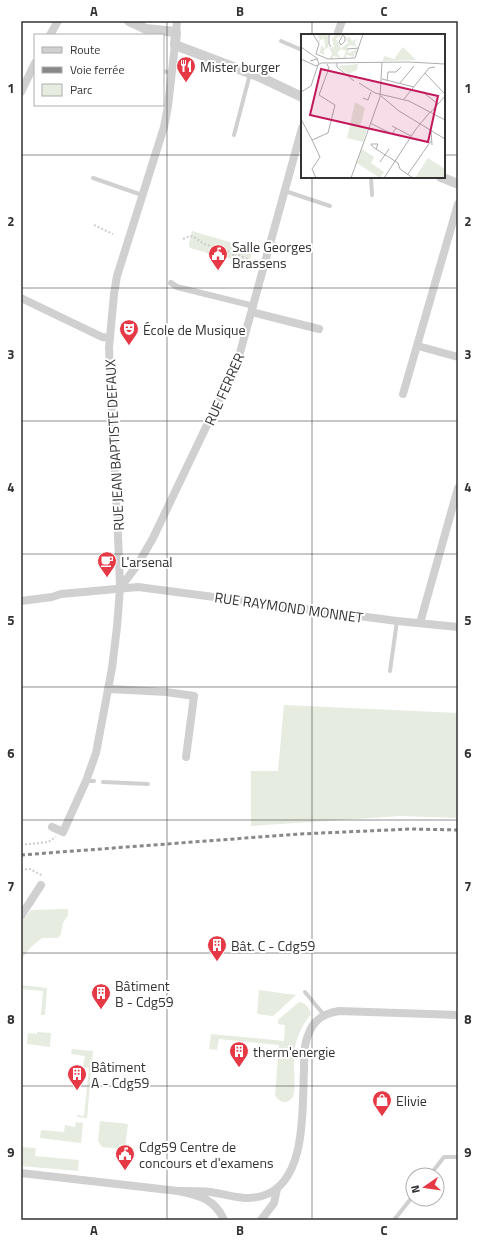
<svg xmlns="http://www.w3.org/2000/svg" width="479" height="1241" viewBox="0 0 479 1241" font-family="'Titillium Web',sans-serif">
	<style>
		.green { fill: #e6ecdf }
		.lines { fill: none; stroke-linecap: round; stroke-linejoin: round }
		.path { stroke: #cdcdcd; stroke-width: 2; stroke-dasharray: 2 2; stroke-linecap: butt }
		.service { stroke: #d0d0d0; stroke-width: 4 }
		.pedestrian { stroke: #d0d0d0; stroke-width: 6 }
		.minor { stroke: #d0d0d0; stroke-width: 8 }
		.tertiary { stroke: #d0d0d0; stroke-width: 10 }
		.rail { stroke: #888; stroke-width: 3; stroke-dasharray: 4 3; stroke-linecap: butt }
		.grid { fill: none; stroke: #333; stroke-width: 1; stroke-opacity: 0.55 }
		.labels { text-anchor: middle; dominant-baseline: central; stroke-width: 4; stroke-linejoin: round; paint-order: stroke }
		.poi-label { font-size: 14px; fill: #333; stroke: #fff; text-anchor: start }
		.street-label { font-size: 14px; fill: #333; stroke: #fff }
		.inset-road { fill: none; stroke: #adadad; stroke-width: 1 }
		.view { fill: #c2185b; fill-opacity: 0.15; stroke: #c2185b; stroke-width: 2 }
		.inset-edge { fill: none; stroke: #333; stroke-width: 2 }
		.neatline { fill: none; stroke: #333; stroke-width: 1.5 }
		.grid-label { font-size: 13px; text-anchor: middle; font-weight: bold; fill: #333 }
	</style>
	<rect width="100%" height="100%" fill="#fff"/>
	<!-- green -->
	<g class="green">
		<polygon points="192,231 253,249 249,264 190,248 189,244"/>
		<polygon points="284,705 458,713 458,818 401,816 251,826 251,771 278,771"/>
		<polygon points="68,909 68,915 63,923 61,934 58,938 42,938 31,947 21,960 21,923 31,910"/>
		<polygon points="21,985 47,988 45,1015 41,1015 43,991 21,989"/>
		<polygon points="259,990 296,995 273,1016 257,1014"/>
		<path d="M299,1002C306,1003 309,1007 311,1014C300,1028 294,1042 294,1060C293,1069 297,1091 292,1098C287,1105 278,1102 275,1095L279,1045L219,1039L217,1050L209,1049L211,1034L284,1041L285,1025L278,1024V1020Z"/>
		<polygon points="37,1032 51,1033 50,1047 27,1044 28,1033 37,1034"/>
		<polygon points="72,1049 93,1051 87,1118 77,1117 77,1115 84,1116 89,1068 83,1067 85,1056 71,1054"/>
		<polygon points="100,1121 128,1124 125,1149 102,1147 98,1141"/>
		<polygon points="76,1122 83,1123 81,1143 40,1138 41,1130 64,1132 65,1125 75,1127"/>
		<polygon points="21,1147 36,1148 35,1156 79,1160 78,1171 21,1166"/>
	</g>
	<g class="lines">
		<!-- path -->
		<g class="path">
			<polyline points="94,225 113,234"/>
			<polyline points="183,239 190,236 194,237 204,244 233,253 250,260 256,261"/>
			<polyline points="208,253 213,247"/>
			<polyline points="233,254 234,260"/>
			<polyline points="21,845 48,842 56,837"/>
			<polyline points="21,870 30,869 43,876"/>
		</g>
		<!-- service -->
		<g class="service">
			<polyline points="281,41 302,50"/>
			<polyline points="163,71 172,73"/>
			<polyline points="234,135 250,74"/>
			<polyline points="371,177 372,195"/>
			<polyline points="93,178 142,195"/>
			<polyline points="285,191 330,206"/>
			<polyline points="390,671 397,621"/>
			<polyline points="86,781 94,781"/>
			<polyline points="103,782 148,784"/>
			<polyline points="305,992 324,1015"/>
			<polyline points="430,1175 444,1157 458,1157"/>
			<polyline points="394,1220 413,1196"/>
		</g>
		<!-- pedestrian -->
		<polyline class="pedestrian" points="171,283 177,287 254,306"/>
		<!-- minor -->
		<g class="minor">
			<polyline points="176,32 177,21"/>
			<polyline points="50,35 58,21"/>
			<polyline points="337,35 342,21"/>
			<polyline points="21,92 35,63"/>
			<polyline points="21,298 102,337 109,338"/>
			<polyline points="252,312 319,329"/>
			<polyline points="418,346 458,357"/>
			<polyline points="403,394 458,204"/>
			<polyline points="120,588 138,564 153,538 238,360 302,128"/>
			<polyline points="21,601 52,597 61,594 138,587 397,621 458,627"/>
			<polyline points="420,623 458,488"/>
			<polyline points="109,689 166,692 194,696 186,757"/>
			<polyline points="52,827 63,832 86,781 96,753 112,668 117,627 120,588 119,558 109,348 114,294 117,276 164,127 168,106 175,45"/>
			<polyline points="21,916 41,885"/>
			<path d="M21,1173L178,1191C199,1195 215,1199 224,1220"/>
			<path d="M178,1191C189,1191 200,1191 211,1192C229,1195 245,1201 262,1196C308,1183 302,1106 304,1069C304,1057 304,1043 309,1033C314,1019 326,1013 339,1011L458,1015"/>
			<polyline points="261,1220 274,1203 277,1189"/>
		</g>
		<!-- tertiary -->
		<g class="tertiary">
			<polyline points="129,21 146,29 176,32 175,45 260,77 302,97"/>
			<polyline points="441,177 458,184"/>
		</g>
		<!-- rail -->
		<polyline class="rail" points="21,855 299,834 411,829 458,830"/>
	</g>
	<!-- grid -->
	<path class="grid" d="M167,21V1220M312,21V35M21,155H302M444,155H458M312,177V1220M21,288H458M21,421H458M21,554H458M21,687H458M21,820H458M21,953H458M21,1086H458"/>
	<!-- icons -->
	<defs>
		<g id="restaurant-pin" transform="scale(1)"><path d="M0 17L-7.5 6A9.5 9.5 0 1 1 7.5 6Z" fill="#e63946" stroke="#fff"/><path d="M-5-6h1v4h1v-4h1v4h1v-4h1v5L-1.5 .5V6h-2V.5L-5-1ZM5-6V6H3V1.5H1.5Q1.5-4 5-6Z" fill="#fff"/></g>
		<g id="civic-pin" transform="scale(1)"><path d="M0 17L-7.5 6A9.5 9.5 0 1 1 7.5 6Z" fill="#e63946" stroke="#fff"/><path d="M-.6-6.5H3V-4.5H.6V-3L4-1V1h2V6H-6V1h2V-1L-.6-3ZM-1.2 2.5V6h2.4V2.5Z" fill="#fff"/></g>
		<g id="theatre-pin" transform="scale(1)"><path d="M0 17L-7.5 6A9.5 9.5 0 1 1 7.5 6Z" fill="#e63946" stroke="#fff"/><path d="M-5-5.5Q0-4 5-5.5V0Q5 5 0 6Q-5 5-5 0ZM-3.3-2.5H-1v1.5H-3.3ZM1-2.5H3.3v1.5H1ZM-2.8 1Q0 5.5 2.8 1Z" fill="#fff"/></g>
		<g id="cafe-pin" transform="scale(1)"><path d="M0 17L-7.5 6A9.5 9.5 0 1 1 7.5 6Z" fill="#e63946" stroke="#fff"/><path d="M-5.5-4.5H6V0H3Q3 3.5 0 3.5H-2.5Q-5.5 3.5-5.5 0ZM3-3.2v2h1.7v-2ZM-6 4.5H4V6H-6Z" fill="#fff"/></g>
		<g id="building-pin" transform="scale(1)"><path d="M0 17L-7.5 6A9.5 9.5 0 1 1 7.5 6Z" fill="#e63946" stroke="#fff"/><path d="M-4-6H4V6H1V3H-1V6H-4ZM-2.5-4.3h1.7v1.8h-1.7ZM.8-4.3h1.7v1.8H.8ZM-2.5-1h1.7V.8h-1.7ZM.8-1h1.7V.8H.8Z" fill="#fff"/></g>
		<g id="shop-pin" transform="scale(1)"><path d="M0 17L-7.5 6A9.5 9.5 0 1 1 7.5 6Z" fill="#e63946" stroke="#fff"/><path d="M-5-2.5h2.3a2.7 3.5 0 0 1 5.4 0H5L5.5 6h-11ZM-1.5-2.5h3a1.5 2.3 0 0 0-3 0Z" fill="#fff"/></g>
	</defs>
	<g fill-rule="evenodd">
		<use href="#restaurant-pin" x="186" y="66"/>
		<use href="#civic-pin" x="218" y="254"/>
		<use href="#theatre-pin" x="129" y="329"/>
		<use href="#cafe-pin" x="107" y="561"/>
		<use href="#building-pin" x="217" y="945"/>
		<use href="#building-pin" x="101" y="993"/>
		<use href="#building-pin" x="239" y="1051"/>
		<use href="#building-pin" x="77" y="1074"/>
		<use href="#shop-pin" x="382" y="1100"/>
		<use href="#civic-pin" x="125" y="1154"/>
	</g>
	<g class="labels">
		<!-- poi labels -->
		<g class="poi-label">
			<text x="200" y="66">Mister burger</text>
			<text x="232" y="246">Salle Georges<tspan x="232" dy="16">Brassens</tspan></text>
			<text x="143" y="329">École de Musique</text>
			<text x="121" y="561">L'arsenal</text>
			<text x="231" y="945">Bât. C - Cdg59</text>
			<text x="115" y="985">Bâtiment<tspan x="115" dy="16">B - Cdg59</tspan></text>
			<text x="253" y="1051">therm'energie</text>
			<text x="91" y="1066">Bâtiment<tspan x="91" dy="16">A - Cdg59</tspan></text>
			<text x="396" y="1100">Elivie</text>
			<text x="139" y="1146">Cdg59 Centre de<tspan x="139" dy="16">concours et d'examens</tspan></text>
		</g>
		<!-- street labels -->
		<g class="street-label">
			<text transform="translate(224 389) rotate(-66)">RUE FERRER</text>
			<text transform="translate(114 445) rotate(-93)">RUE JEAN BAPTISTE DEFAUX</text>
			<text transform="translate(289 607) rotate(8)">RUE RAYMOND MONNET</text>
		</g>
	</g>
	<!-- overview -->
	<g transform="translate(301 34)">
		<rect width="144" height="144" fill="#fff"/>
		<path d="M16,0H28L27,12L30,14L33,13L31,5L35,0L40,1L35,5L40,14L47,9L45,4L49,3L51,7L59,4L54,7L55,13H57L49,11L46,14L48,19L56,15L55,21L53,19V23L45,21V24H42L45,17L40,15L36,19L40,24L32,22V24L28,25L31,20L28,13L23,16V21L19,19L18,21L20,13L18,11L24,14V11L23,5L19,6V9L17,7L19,5ZM102,13L115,26L82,27L83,22L93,25ZM57,30L56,36L47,40L37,32ZM54,68L64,74L59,93L66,95L62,108L46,104ZM61,115L73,123L70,129L83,138L79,144L56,129ZM127,124L144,135V144H114Z" fill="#e6ecdf"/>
		<path class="inset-road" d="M12,0L18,10L15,20L27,25L54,24L62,0M28,0V10L30,13M40,0L44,3V7L40,11L38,8L41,2M0,13L17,25M46,15L58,14M0,25L15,32L20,29L108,28L144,30M9,27L16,25L18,30M36,29V33L53,47M124,39L144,60M81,45L113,53M86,47L87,38H95L100,33M58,49L74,59L108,67L144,86M99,49L113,32M0,58L10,52L17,31M123,59L137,70M80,62L98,77L144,105M62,64L67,66L70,58M103,65L128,34L134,33M130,78L144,62M0,85L11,106L27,99L34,71L18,61L28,34L26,30M69,89L91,100L95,94M91,92L110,102M130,96L131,111M11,106L19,123L11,135L15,144M75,115L77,110H70L71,112L75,115L97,129L99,135L112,144M79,128L88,115M107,140L130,107M50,144L79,63L81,28M83,144L115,95L129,78"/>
		<path class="view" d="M20,35L137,62L127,108L9,81Z"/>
		<rect width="144" height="144" class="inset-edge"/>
	</g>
	<!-- border -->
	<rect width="479" height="1241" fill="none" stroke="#ffffff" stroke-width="44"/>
	<!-- legend -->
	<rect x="34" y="34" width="130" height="72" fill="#ffffff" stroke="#adadad"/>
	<rect x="42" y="47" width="20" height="6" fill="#d0d0d0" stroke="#adadad"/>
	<text x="70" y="54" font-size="12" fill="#333333">Route</text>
	<rect x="42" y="67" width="20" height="6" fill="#888888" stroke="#adadad"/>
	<text x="70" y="74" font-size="12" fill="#333333">Voie ferrée</text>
	<rect x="42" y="84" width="20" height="12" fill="#e6ecdf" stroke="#adadad"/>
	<text x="70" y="94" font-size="12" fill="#333333">Parc</text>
	<!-- north arrow -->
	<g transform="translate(425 1187) rotate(257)"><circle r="19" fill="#ffffff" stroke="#adadad"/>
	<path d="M0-3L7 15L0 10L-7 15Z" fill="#e63946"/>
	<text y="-6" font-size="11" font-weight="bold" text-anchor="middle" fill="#333333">N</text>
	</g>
	<rect x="22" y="22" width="435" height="1197" class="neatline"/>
	<g class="grid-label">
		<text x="94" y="16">A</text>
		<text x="240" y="16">B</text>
		<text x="384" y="16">C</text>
		<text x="11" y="93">1</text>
		<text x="468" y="93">1</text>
		<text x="11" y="226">2</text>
		<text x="468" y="226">2</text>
		<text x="11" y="359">3</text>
		<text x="468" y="359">3</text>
		<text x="11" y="492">4</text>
		<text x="468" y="492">4</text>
		<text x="11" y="625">5</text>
		<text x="468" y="625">5</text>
		<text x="11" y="758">6</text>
		<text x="468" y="758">6</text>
		<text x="11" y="891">7</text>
		<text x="468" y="891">7</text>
		<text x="11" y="1024">8</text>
		<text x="468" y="1024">8</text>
		<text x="11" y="1157">9</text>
		<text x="468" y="1157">9</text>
		<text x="94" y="1235">A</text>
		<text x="240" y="1235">B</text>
		<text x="384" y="1235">C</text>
	</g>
</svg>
